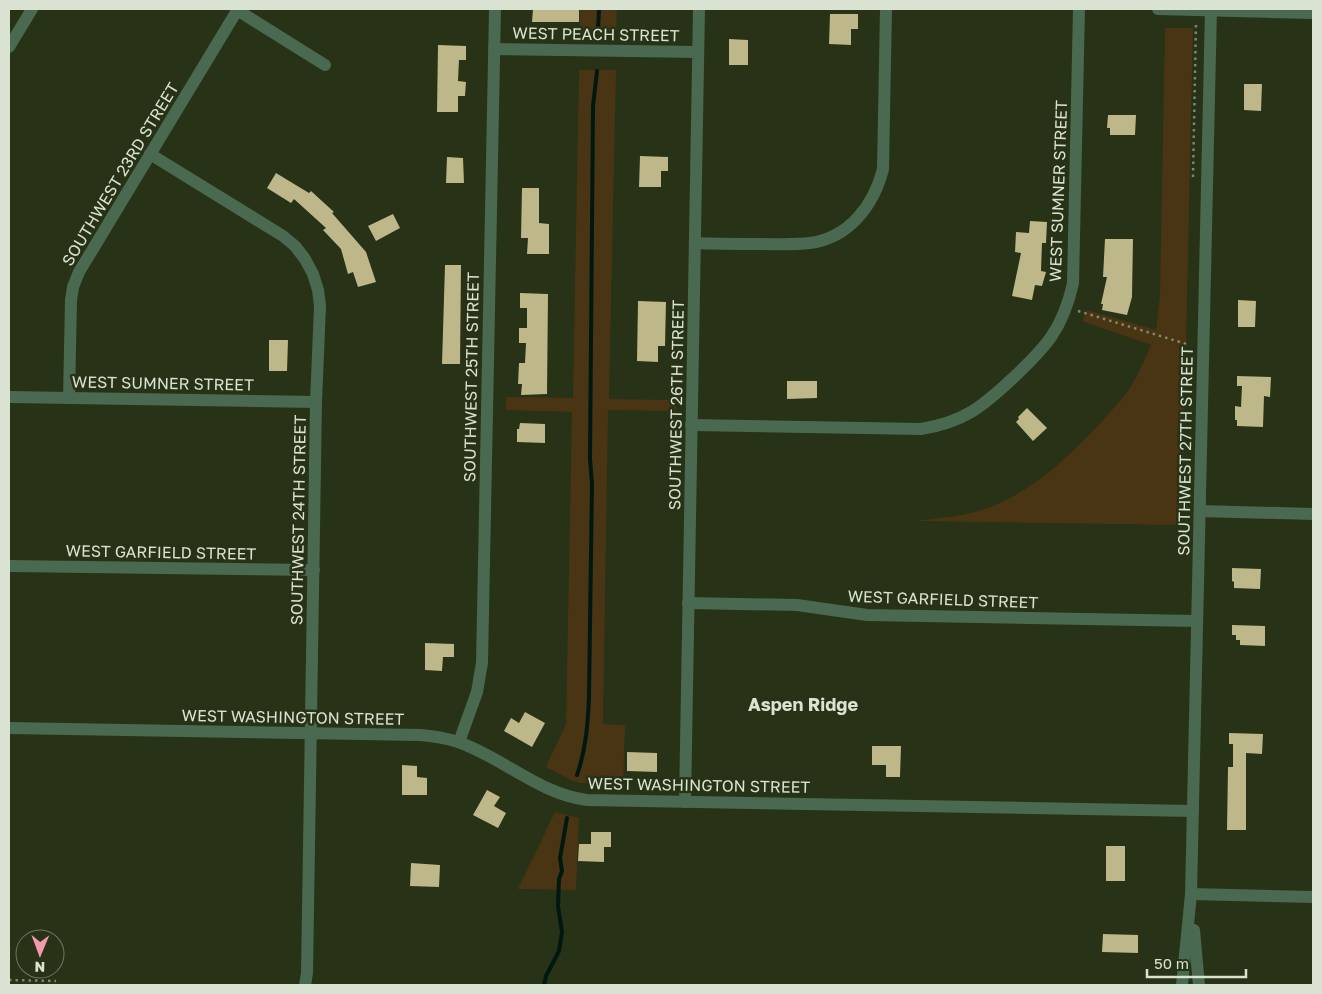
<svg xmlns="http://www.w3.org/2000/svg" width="1322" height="994" viewBox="0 0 1322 994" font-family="'Golos Text',sans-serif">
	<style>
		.green { fill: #493514 }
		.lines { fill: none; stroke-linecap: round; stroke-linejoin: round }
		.stream { stroke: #001811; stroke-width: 4 }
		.building { fill: #bdb789 }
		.path { stroke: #7e8871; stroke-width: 2.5; stroke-dasharray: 2.5 4; stroke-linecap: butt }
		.minor { stroke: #496950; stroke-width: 12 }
		.tertiary { stroke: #496950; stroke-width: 12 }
		.labels { text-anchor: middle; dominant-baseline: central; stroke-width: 5; stroke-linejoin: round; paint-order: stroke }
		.street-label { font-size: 16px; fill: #dae2d1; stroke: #273216 }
		.neighbourhood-label { font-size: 18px; font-weight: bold; fill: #dae2d1; stroke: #273216 }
	</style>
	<rect width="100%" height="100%" fill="#273216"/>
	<!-- green -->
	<g class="green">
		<polygon points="580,9 617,9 616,35 580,34"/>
		<path d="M1165,28H1193L1182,525L915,521C941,518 969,516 993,506C1037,488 1073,453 1104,419C1113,408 1124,398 1131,386C1139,373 1145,358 1151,345L1082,321L1087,310L1156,330L1160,294Z"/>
		<polygon points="579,70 616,70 609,399 676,400 676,411 608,410 603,724 625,725 623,785 580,783 571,780 546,767 566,724 572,412 506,410 506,397 573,398"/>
		<polygon points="555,812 579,818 576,890 518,889"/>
	</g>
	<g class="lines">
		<!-- stream -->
		<g class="stream">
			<polyline points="598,31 599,9"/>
			<path d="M577,775C586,749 588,723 589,696L592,484L590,459L593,106L597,71"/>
			<polyline points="544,985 546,976 559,951 562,932 558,906 559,879 562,871 560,858 567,818"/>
		</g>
	</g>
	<!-- building -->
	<g class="building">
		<polygon points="533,9 579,9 579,22 532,22"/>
		<polygon points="830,14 858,14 858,29 851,29 851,45 829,44"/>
		<polygon points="729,39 748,40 748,65 729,65"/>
		<polygon points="438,45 466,46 466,60 459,60 458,81 466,82 465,96 458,96 458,112 437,112"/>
		<polygon points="1244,84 1262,84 1261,111 1244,110"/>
		<polygon points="1108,115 1136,115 1135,135 1110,135 1110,128 1107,128"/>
		<polygon points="640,156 668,157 668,171 661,171 661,187 639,187"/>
		<polygon points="447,157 463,158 464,183 446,183"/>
		<polygon points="276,173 309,193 311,191 334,212 332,213 366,252 376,282 358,287 353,272 348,274 341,249 323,230 326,228 294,199 291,203 267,188"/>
		<polygon points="522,188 539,188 539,223 549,224 549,254 527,254 528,238 521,238"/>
		<polygon points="393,214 400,228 376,241 368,226"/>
		<polygon points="1030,221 1047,222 1046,243 1042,243 1041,271 1046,272 1042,286 1035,285 1032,300 1012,296 1021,253 1015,252 1016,232 1029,233"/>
		<polygon points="1105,239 1133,239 1132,297 1127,315 1102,310 1103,304 1101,304 1107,277 1103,277"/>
		<polygon points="445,265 461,265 460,364 442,364"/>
		<polygon points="520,293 548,294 547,394 521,395 522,384 518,384 519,363 525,363 526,343 519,343 519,328 527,328 527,308 520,308"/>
		<polygon points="1238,300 1256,301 1255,327 1238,327"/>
		<polygon points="638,301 666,302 665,346 658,346 658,362 637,361"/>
		<polygon points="269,340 288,340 287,371 269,371"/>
		<polygon points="1237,376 1271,377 1270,397 1264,396 1263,427 1237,426 1237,420 1235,420 1235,406 1241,407 1242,386 1237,386"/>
		<polygon points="787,381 817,381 817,398 787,399"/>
		<polygon points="1027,408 1047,428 1033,441 1016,422 1019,419 1018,417"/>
		<polygon points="520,423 545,424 545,443 517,442 517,429 519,429"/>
		<polygon points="1232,568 1261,569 1260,589 1234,588 1234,582 1232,581"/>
		<polygon points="1232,625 1265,626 1265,646 1240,645 1240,640 1236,640 1236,635 1232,635"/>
		<polygon points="425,643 454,644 454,657 443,657 442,671 425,670"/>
		<polygon points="525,712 545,723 532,747 504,731 511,718 519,723"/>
		<polygon points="1229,733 1263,734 1262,754 1246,753 1246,830 1227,830 1228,767 1233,767 1233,744 1229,744"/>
		<polygon points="872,746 901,746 900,777 886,777 886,765 872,765"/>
		<polygon points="627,752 657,753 657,772 627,771"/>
		<polygon points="402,765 417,766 417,777 427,778 427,795 402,795"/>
		<polygon points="487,790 500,797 494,806 506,813 498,828 473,815"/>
		<polygon points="591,832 611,832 611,847 604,847 604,862 578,861 579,844 591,844"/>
		<rect x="1106" y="846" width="19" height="35"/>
		<polygon points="411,863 440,865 439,887 410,886"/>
		<polygon points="1103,934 1138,935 1138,953 1102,952"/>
	</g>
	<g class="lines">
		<!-- path -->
		<g class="path">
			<polyline points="1193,177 1196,23"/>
			<polyline points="1078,311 1190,345"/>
			<polyline points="1186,504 1186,485"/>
			<polyline points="9,980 56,981"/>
		</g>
		<!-- minor -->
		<g class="minor">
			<polyline points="1158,9 1313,13"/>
			<polyline points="237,10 325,65"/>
			<polyline points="9,47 32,9"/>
			<polyline points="494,49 698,52"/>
			<polyline points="150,154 283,236 295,246 305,259 313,274 318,290 320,306 316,402 307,973 305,985"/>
			<path d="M695,243C717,244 738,244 760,244C777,244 794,245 810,243C849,238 874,205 883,169L886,9"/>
			<polyline points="9,397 316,402"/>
			<polyline points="69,398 71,300 73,287 79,272 238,9"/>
			<path d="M691,425L921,429C964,422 982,407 1013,378C1046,347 1063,329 1073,283L1079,9"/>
			<polyline points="1200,511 1313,514"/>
			<polyline points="9,566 314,570"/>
			<polyline points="688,603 797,605 867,615 1197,621"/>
			<path d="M9,728L420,735C433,736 445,738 458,742C502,757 539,794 587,800L1193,811"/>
			<polyline points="459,742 477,692 482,663 495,9"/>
			<polyline points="685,802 699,9"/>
			<polyline points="1191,894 1313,897"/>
		</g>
		<!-- tertiary -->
		<g class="tertiary">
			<polyline points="1194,930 1199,985"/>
			<polyline points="1182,985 1191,894 1211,9"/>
		</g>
	</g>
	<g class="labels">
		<!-- street labels -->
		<g class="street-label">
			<text transform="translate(596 34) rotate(1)">WEST PEACH STREET</text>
			<text transform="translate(120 174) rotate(-59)">SOUTHWEST 23RD STREET</text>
			<text transform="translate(1058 191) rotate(-88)">WEST SUMNER STREET</text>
			<text transform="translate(471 377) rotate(-89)">SOUTHWEST 25TH STREET</text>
			<text transform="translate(163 383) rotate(1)">WEST SUMNER STREET</text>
			<text transform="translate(676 405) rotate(-89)">SOUTHWEST 26TH STREET</text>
			<text transform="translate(1185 451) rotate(-89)">SOUTHWEST 27TH STREET</text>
			<text transform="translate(298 520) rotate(-89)">SOUTHWEST 24TH STREET</text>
			<text transform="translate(161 552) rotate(1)">WEST GARFIELD STREET</text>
			<text transform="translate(943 599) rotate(2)">WEST GARFIELD STREET</text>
			<text transform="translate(293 717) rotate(1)">WEST WASHINGTON STREET</text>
			<text transform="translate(699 785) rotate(1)">WEST WASHINGTON STREET</text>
		</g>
		<!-- neighbourhood labels -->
		<g class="neighbourhood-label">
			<text x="803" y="704">Aspen Ridge</text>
		</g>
	</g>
	<!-- border -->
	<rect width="1322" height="994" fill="none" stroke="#dae2d1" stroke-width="20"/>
	<!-- north arrow -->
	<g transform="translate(40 954) rotate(181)"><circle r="24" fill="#273216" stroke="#6f7861"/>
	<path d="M0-4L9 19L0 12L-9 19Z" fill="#f29aac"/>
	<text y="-8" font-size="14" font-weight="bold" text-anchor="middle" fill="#dae2d1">N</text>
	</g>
	<!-- scale -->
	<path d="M1147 969v8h99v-8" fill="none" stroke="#dae2d1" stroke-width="2.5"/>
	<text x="1154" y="969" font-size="15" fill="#dae2d1" stroke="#273216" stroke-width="4" paint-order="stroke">50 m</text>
</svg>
